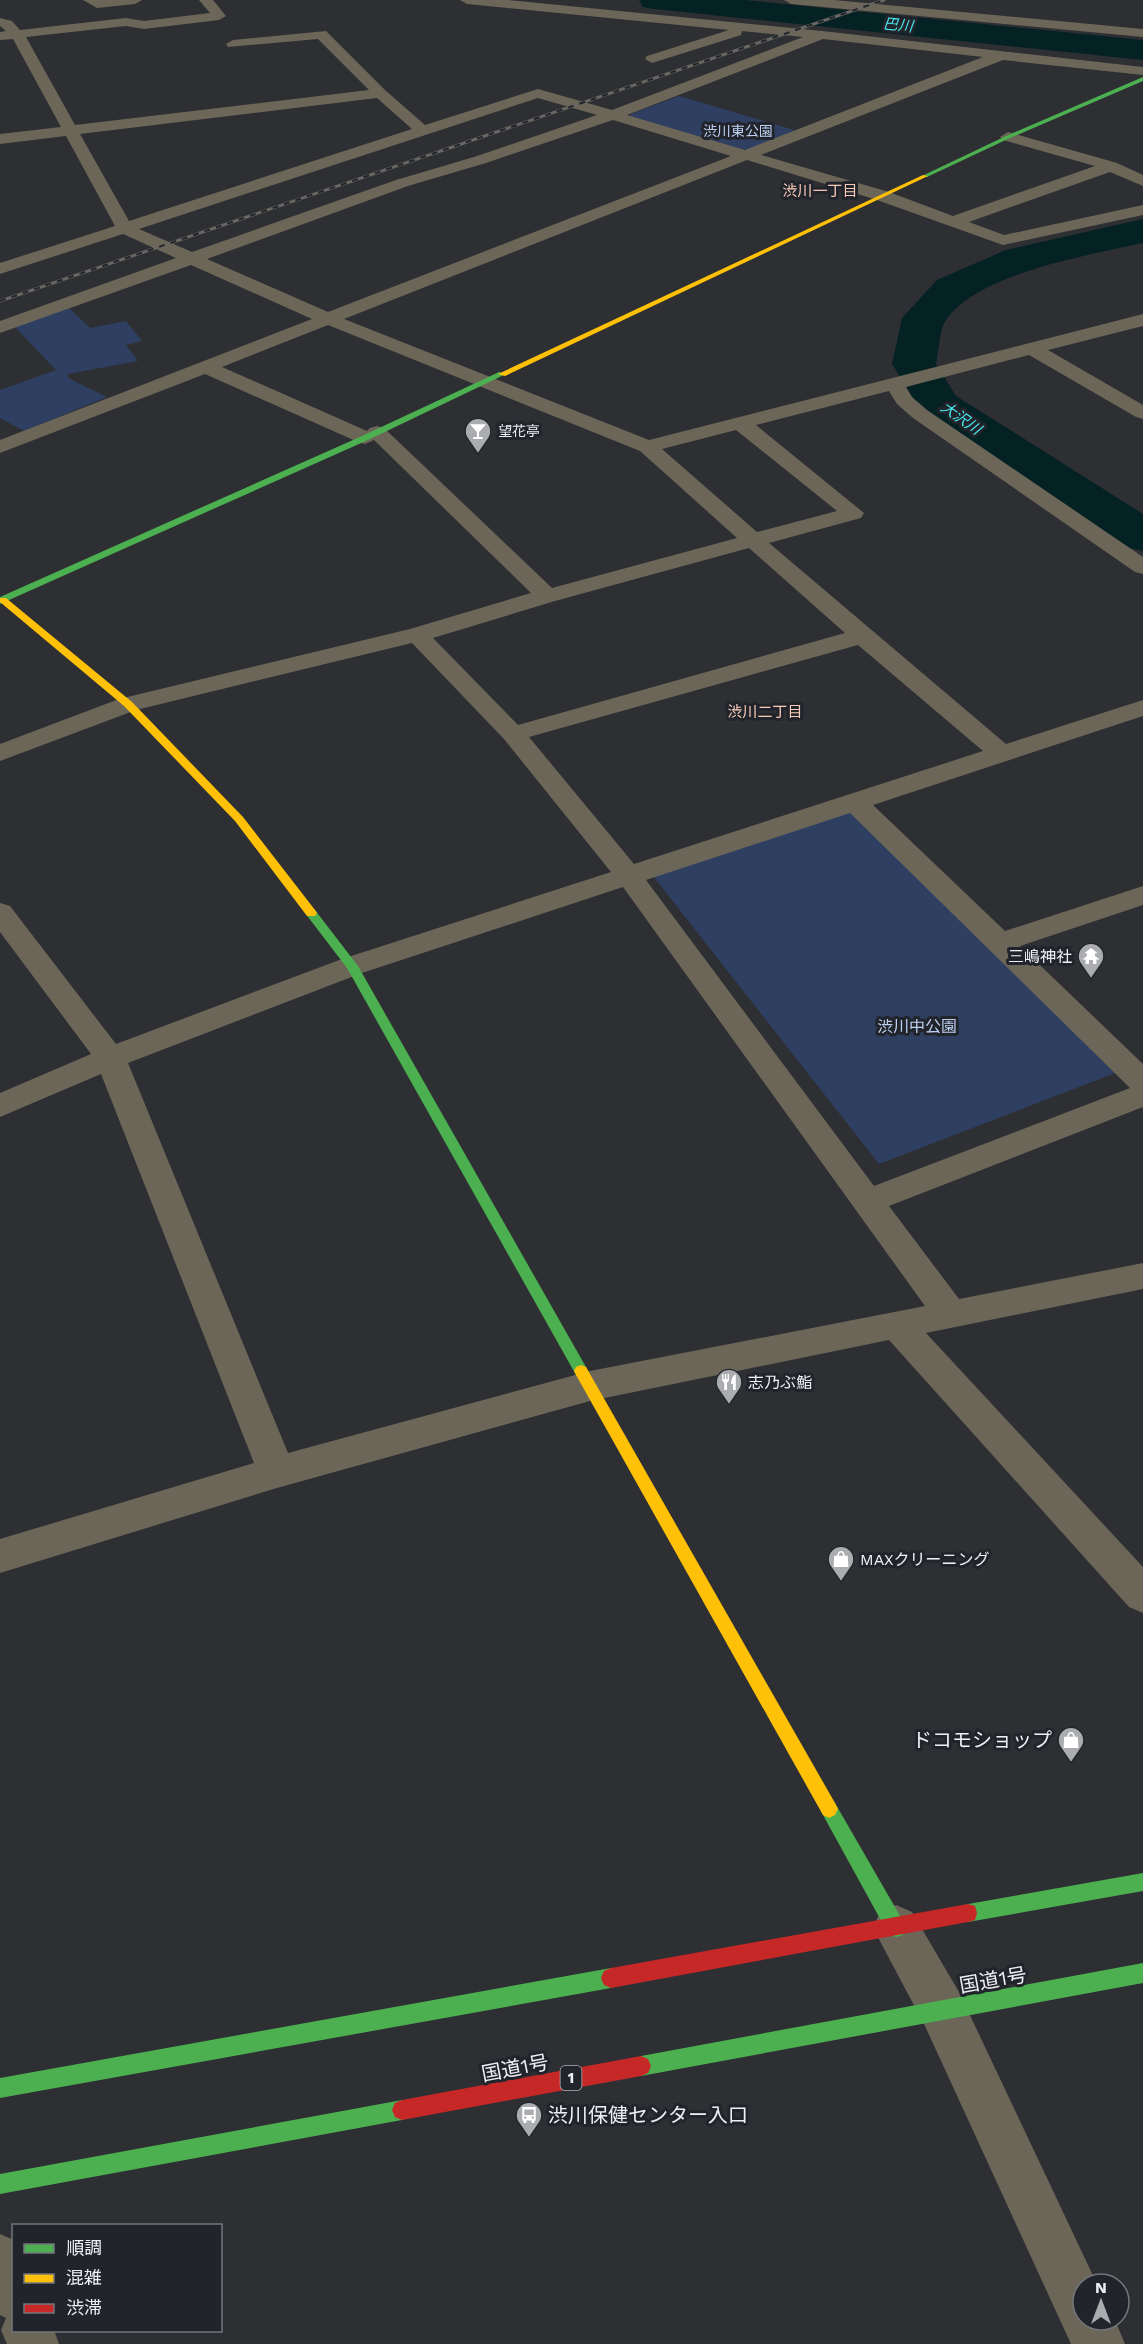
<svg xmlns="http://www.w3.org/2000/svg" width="1143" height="2344" viewBox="0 0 1143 2344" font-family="'Work Sans','Noto Sans JP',sans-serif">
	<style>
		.green { fill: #2e3f61 }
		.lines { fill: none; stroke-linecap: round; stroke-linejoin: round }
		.river { fill: #042124; fill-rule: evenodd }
		.street { fill: #6c6658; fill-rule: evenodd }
		.fast { fill: #4caf50; fill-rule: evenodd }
		.slow { fill: #ffc107; fill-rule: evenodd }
		.jam { fill: #c62828; fill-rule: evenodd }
		.rail-casing { stroke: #696761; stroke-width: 3 }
		.rail { stroke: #21252b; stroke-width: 2; stroke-dasharray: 6; stroke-linecap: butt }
		.labels { text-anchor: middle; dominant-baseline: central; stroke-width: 6; stroke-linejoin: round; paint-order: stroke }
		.far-park-label { font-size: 14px; fill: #bdcff1; stroke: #21252b }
		.far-poi-label { font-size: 14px; fill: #edeff4; stroke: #21252b; text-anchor: start }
		.far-water-label { font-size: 15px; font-style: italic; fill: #46e6ed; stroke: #21252b }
		.far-neighbourhood-label { font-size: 15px; fill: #facab9; stroke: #21252b }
		.shield { fill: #21252b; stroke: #b0b2b8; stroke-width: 1.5 }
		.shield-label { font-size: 15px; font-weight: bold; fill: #edeff4 }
		.poi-label { font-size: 16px; fill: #edeff4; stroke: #21252b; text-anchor: start }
		.park-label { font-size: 16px; fill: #bdcff1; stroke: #21252b }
		.near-poi-label { font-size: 20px; fill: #edeff4; stroke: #21252b; text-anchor: end }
		.near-street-label { font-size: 20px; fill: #edeff4; stroke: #21252b }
	</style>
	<rect width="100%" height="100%" fill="#2d2f33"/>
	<!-- green -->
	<g class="green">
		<polygon points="679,96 798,131 752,149 738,149 630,117 631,114"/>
		<polygon points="69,308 90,328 126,321 142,341 126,345 138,361 68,374 68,378 107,397 24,431 0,418 0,390 56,370 15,327"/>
		<polygon points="859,809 1123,1070 879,1164 653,876"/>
	</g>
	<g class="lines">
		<!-- river -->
		<g class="river">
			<polygon points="639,0 745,0 1143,40 1143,60 654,9 643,7"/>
			<path d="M1143,219V243C1089,255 979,273 946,320C939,330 939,351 936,364L956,396L1143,514V551L1125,547L923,415L892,364L902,318L937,280L1006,250Z"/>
		</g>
		<!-- street -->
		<g class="street">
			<polygon points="83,0 142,0 135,4 97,8"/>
			<path d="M199,0H213L226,16L219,20L144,29L126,26L26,37L75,125L369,90L318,39L228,47L226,44L233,40L326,31L385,90L425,125L538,89L612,110L803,37L742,31L741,35L652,63L645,59L647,56L729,30L467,4L460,0H507L822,31L1143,67V75L1003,60L761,155L889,192L953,216L1095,166L1003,140L1000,137L1008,132L1117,163L1143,175V186L1110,172L969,222L1004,235L1143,205V215L1003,245L877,200L747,160L344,319L649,440L1143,314V326L1048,350L1143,405V419L1136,417L1029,355L906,387L912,397L927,410L1143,557V574L1135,572L913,418L897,404L889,391L756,425L864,513L861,518L769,543L1006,744L1143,700V716L873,805L1005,931L1143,886V905L1020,946L1143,1064V1107L889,1206L959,1299L1143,1263V1289L926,1333L1143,1567V1613L1129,1607L889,1340L590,1401L277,1488L0,1573V1539L254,1463L101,1074L0,1117V1093L91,1054L0,932V903L10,906L116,1044L342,959L611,872L504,739L412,643L136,710L0,761V744L119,699L410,629L531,593L374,440L365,444L358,442L205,374L0,453V440L312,319L191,265L0,333V321L176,258L123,234L0,274V263L115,226L66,136L0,144V134L61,127L13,39L0,40V32L6,31L0,26V18L12,21L20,30L126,18L144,21L210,13ZM823,39L983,57L745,150L627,115ZM377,98L412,129L129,221L80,134ZM538,98L597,115L474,157L396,180L192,252L139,229ZM613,120L731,156L328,312L207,259L408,186L486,163ZM328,325L640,451L737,538L552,588L384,428L377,426L370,428L367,431L222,367ZM736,430L837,511L757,532L662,449ZM749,548L845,633L518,725L433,638L555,601ZM858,645L983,751L634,864L529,737ZM850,813L1130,1088L874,1186L646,880ZM623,887L925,1306L590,1371L288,1453L128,1063L362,973Z"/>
			<polygon points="784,0 834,0 1143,29 1143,37 791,4"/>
			<polygon points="896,1905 912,1912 959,1992 1097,2284 1083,2284 1083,2320 1115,2320 1125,2344 1071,2344 925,2026 873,1928 880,1912"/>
			<polygon points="0,2234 14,2240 14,2330 54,2330 59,2344 7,2344 1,2330 6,2318 0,2315"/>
		</g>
		<!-- fast -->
		<g class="fast">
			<polygon points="1143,77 1143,81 1010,138 927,177 922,176 1006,136"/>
			<polygon points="499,372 506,374 368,440 0,604 0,597 362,436"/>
			<polygon points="311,909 315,910 358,966 586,1367 588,1371 586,1375 581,1377 576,1375 347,968 305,913"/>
			<polygon points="829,1800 835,1803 903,1921 905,1928 903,1935 896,1937 889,1935 823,1815 820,1809 823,1803"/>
			<polygon points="1143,1873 1143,1891 968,1922 961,1920 959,1913 961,1906 968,1904"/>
			<polygon points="1143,1963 1143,1983 641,2076 634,2073 631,2066 634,2059 641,2056"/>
			<polygon points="611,1968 618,1971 621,1978 618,1985 611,1988 0,2098 0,2078"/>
			<polygon points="402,2100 409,2103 412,2110 409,2117 402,2120 0,2194 0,2174"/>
		</g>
		<!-- slow -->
		<g class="slow">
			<polygon points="923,175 928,176 505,376 498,374"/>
			<polygon points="0,598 6,598 132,702 243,817 315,910 317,913 315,916 307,916 235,821 124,706 0,602"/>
			<polygon points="581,1365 586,1367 835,1803 838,1809 835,1815 829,1818 823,1815 576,1375 574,1371 576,1367"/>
		</g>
		<!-- jam -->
		<g class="jam">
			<polygon points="968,1904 975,1906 977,1913 975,1920 968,1922 611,1988 604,1985 601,1978 604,1971 611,1968"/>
			<polygon points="641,2056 648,2059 651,2066 648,2073 641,2076 402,2120 395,2117 392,2110 395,2103 402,2100"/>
		</g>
		<!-- rail casing -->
		<g class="rail-casing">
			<polyline id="rail" points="0,301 884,0"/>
		</g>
		<!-- rail -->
		<use href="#rail" class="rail"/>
	</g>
	<!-- icons -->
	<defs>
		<g id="bar-pin" transform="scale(1.35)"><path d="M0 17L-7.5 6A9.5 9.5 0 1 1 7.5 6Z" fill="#aaacb0" stroke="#21252b"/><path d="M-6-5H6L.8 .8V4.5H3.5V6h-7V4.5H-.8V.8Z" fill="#fff"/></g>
		<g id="temple-pin" transform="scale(1.35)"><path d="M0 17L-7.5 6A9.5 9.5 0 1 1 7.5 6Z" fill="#aaacb0" stroke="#21252b"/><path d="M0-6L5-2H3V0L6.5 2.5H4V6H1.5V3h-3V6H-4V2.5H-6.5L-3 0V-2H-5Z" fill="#fff"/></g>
		<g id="restaurant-pin" transform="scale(1.35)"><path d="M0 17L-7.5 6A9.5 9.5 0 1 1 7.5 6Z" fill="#aaacb0" stroke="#21252b"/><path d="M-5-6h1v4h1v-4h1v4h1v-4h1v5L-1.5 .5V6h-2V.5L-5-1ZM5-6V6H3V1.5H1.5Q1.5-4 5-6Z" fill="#fff"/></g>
		<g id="shop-pin" transform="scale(1.35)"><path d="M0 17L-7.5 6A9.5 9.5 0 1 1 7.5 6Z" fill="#aaacb0" stroke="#21252b"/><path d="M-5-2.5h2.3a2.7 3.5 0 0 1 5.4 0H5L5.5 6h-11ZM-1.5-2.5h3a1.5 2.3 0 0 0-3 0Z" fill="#fff"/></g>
		<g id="bus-pin" transform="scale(1.35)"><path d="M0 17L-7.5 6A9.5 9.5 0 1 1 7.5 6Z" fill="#aaacb0" stroke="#21252b"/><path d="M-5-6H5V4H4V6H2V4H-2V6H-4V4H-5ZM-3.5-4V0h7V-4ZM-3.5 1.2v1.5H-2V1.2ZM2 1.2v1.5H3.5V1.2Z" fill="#fff"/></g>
	</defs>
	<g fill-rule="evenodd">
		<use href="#bar-pin" x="478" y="431"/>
		<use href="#temple-pin" x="1091" y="956"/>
		<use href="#restaurant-pin" x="729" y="1382"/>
		<use href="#shop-pin" x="841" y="1559"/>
		<use href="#shop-pin" x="1071" y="1740"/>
		<use href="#bus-pin" x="529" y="2115"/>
	</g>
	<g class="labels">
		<!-- far-park labels -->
		<g class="far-park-label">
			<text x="738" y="131">渋川東公園</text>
		</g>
		<!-- far-poi labels -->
		<g class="far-poi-label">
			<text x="498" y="431">望花亭</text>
		</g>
		<!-- far-water labels -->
		<g class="far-water-label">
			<text transform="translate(898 25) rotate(6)">巴川</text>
			<text transform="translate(961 418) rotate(35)">大沢川</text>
		</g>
		<!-- far-neighbourhood labels -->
		<g class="far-neighbourhood-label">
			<text x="820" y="191">渋川一丁目</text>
			<text x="765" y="712">渋川二丁目</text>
		</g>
		<!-- shield labels -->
		<rect class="shield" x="560.5" y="2066" width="21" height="24" rx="4.5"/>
		<g class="shield-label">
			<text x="571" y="2078">1</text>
		</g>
		<!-- poi labels -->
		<g class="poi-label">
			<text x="1072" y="956" text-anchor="end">三嶋神社</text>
			<text x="748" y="1382">志乃ぶ鮨</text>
			<text x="860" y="1559">MAXクリーニング</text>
		</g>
		<!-- park labels -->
		<g class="park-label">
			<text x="917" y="1026">渋川中公園</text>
		</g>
		<!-- near-poi labels -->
		<g class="near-poi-label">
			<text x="1052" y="1740">ドコモショップ</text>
			<text x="548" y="2115" text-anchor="start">渋川保健センター入口</text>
		</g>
		<!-- near-street labels -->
		<g class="near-street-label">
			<text transform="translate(993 1980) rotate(-10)">国道1号</text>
			<text transform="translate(515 2068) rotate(-11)">国道1号</text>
		</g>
	</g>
	<!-- legend -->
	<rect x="12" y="2224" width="210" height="108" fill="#21252b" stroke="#73767b" stroke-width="1.5"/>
	<rect x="24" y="2244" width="30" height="9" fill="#4caf50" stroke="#73767b" stroke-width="1.5"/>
	<text x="66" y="2254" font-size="18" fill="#edeff4">順調</text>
	<rect x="24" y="2274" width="30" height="9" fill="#ffc107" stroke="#73767b" stroke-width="1.5"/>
	<text x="66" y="2284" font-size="18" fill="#edeff4">混雑</text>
	<rect x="24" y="2304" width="30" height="9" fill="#c62828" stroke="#73767b" stroke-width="1.5"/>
	<text x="66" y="2314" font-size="18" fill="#edeff4">渋滞</text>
	<!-- north arrow -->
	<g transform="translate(1101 2302)"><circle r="28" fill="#21252b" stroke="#73767b" stroke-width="1.5"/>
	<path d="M0-4.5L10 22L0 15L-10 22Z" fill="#aaacb0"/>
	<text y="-9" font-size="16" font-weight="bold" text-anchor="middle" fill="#edeff4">N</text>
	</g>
</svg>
